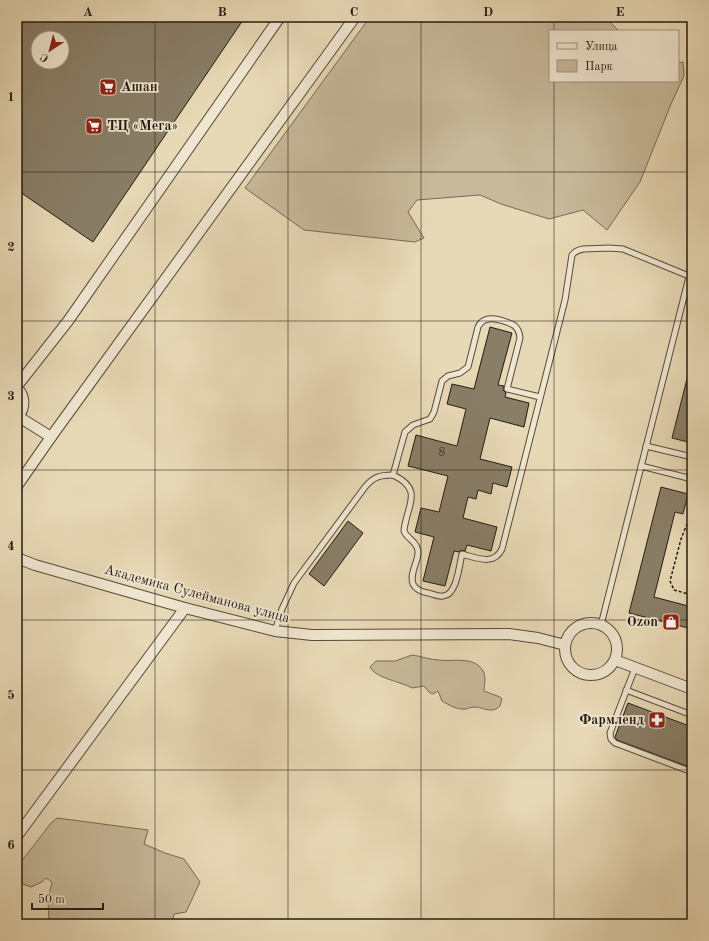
<svg xmlns="http://www.w3.org/2000/svg" width="709" height="941" viewBox="0 0 709 941" font-family="'Old Standard TT',serif">
	<style>
		.green { fill: #c7b99a; stroke: #756a56 }
		.building { fill: #897e67; stroke: #231b12; fill-rule: evenodd }
		.lines { fill: none; stroke-linecap: round; stroke-linejoin: round }
		.service-casing { stroke: #544a3b; stroke-width: 7 }
		.minor-casing { stroke: #544a3b; stroke-width: 12 }
		.path { stroke: #231b12; stroke-width: 1.5; stroke-dasharray: 3 2; stroke-linecap: butt }
		.service { stroke: #f0e6d0; stroke-width: 5 }
		.minor { stroke: #f0e6d0; stroke-width: 10 }
		.grid { fill: none; stroke: #231b12; stroke-width: 1; stroke-opacity: 0.55 }
		.labels { text-anchor: middle; dominant-baseline: central; stroke-width: 3.5; stroke-linejoin: round; paint-order: stroke }
		.number-label { font-size: 12px; fill: #3c3427 }
		.poi-label { font-size: 14px; font-weight: bold; fill: #231b12; stroke: #f0e6d0; text-anchor: start }
		.street-label { font-size: 14px; fill: #231b12; stroke: #f0e6d0 }
		.neatline { fill: none; stroke: #231b12; stroke-width: 1.5 }
		.grid-label { font-size: 13px; text-anchor: middle; font-weight: bold; fill: #231b12 }
	</style>
	<rect width="100%" height="100%" fill="#e8d9b6"/>
	<filter id="stains"><feTurbulence type="fractalNoise" baseFrequency=".005" numOctaves="4"/><feColorMatrix values="0 0 0 0 .2 0 0 0 0 .09 0 0 0 0 .02 0 0 0 .5 -.17"/></filter>
	<radialGradient id="worn" r=".72"><stop offset=".6" stop-color="#630" stop-opacity="0"/><stop offset="1" stop-color="#630" stop-opacity=".3"/></radialGradient>
	<!-- green -->
	<g class="green">
		<polygon points="370,17 605,17 619,31 550,31 550,81 678,81 678,63 683,62 684,76 671,104 640,182 607,230 583,210 549,219 501,204 480,195 417,200 408,212 424,238 415,242 304,230 245,188"/>
		<path d="M412,655C421,656 430,660 439,660C454,662 476,655 484,673C486,679 484,685 484,691L500,697L502,699L500,706C492,714 485,708 476,707C472,707 469,708 466,709C457,710 449,705 442,701L438,691L433,694L429,692L424,686L412,688C402,682 375,678 370,667L376,661H395Z"/>
		<polygon points="57,818 148,830 144,844 165,853 184,859 200,882 186,912 174,914 172,924 49,924 48,899 52,882 46,878 42,882 31,887 17,882 17,867 51,823"/>
	</g>
	<!-- building -->
	<g class="building">
		<path d="M17,17H245L93,242L17,190ZM38,38H62V62H38Z"/>
		<polygon points="490,327 512,333 498,385 504,386 503,390 506,393 505,397 529,403 524,427 490,418 480,459 512,467 507,487 493,483 491,494 478,490 476,499 468,497 463,518 497,527 491,551 467,545 465,551 461,550 459,552 454,551 445,586 423,581 434,537 415,532 421,508 439,512 448,476 408,466 416,435 457,446 466,409 447,404 452,384 474,389"/>
		<polygon points="689,371 692,372 692,443 672,438"/>
		<polygon points="661,487 688,494 683,514 675,512 654,597 692,607 692,629 629,613"/>
		<polygon points="348,521 363,533 324,586 309,574"/>
		<polygon points="628,703 692,727 692,768 617,740 615,737"/>
	</g>
	<g class="lines">
		<!-- service casing -->
		<g class="service-casing">
			<g id="service">
				<path d="M540,397L507,389L520,338C519,325 511,323 500,320C496,319 492,318 488,319C483,320 480,323 478,327L468,367L460,373L448,376L442,381L434,412L430,419L413,425L405,432L393,475C425,490 406,506 404,531C407,539 417,541 418,551C419,561 409,573 413,584C416,590 422,592 428,593C433,594 438,597 443,596C457,595 459,566 462,554C477,558 494,566 502,549L565,300L572,255C575,251 578,250 583,249L609,248L623,249L689,276"/>
				<polyline points="646,446 692,457"/>
				<polyline points="641,466 692,479"/>
				<polyline points="601,625 692,265"/>
				<path d="M275,631L282,609L294,583L365,487C373,477 380,475 393,475"/>
				<polyline points="635,668 610,733 611,739 615,743 692,772"/>
				<polyline points="626,690 692,715"/>
			</g>
		</g>
		<!-- minor casing -->
		<g class="minor-casing">
			<g id="minor">
				<polyline points="17,386 68,321 280,17"/>
				<path d="M17,388C26,397 25,409 17,418"/>
				<polyline points="19,417 51,437"/>
				<polyline points="17,486 51,437 355,17"/>
				<polyline points="17,558 35,565 185,608 275,631 312,635 509,634 538,638 565,645"/>
				<circle cx="591" cy="649" r="26"/>
				<polyline points="615,660 692,689"/>
				<polyline points="17,836 185,608"/>
			</g>
		</g>
		<!-- path -->
		<polyline class="path" points="692,504 687,524 681,539 670,581 674,590 692,595"/>
		<!-- service -->
		<use href="#service" class="service"/>
		<!-- minor -->
		<use href="#minor" class="minor"/>
	</g>
	<!-- grid -->
	<path class="grid" d="M155,17V924M288,17V924M421,17V924M554,17V31M554,81V924M17,172H692M17,321H692M17,470H692M17,620H692M17,770H692"/>
	<!-- icons -->
	<defs>
		<g id="supermarket-square" transform="scale(0.9)"><rect x="-9" y="-9" width="18" height="18" rx="4" fill="#8f2418" stroke="#f0e6d0"/><path d="M-6-5.5h2.5l.6 2H6L4.5 2H-2.5L-4.4-4H-6ZM-1.5 3.2a1.3 1.3 0 1 0 .1 0ZM3 3.2a1.3 1.3 0 1 0 .1 0Z" fill="#fff"/></g>
		<g id="shop-square" transform="scale(0.9)"><rect x="-9" y="-9" width="18" height="18" rx="4" fill="#8f2418" stroke="#f0e6d0"/><path d="M-5-2.5h2.3a2.7 3.5 0 0 1 5.4 0H5L5.5 6h-11ZM-1.5-2.5h3a1.5 2.3 0 0 0-3 0Z" fill="#fff"/></g>
		<g id="pharmacy-square" transform="scale(0.9)"><rect x="-9" y="-9" width="18" height="18" rx="4" fill="#8f2418" stroke="#f0e6d0"/><path d="M-2-6h4v4h4v4h-4v4h-4v-4h-4v-4h4Z" fill="#fff"/></g>
	</defs>
	<g fill-rule="evenodd">
		<use href="#supermarket-square" x="108" y="87"/>
		<use href="#supermarket-square" x="94" y="126"/>
		<use href="#shop-square" x="671" y="622"/>
		<use href="#pharmacy-square" x="657" y="720"/>
	</g>
	<g class="labels">
		<!-- number labels -->
		<g class="number-label">
			<text x="442" y="453">8</text>
		</g>
		<!-- poi labels -->
		<g class="poi-label">
			<text x="121" y="87">Ашан</text>
			<text x="107" y="126">ТЦ «Мега»</text>
			<text x="658" y="622" text-anchor="end">Ozon</text>
			<text x="644" y="720" text-anchor="end">Фармленд</text>
		</g>
		<!-- street labels -->
		<g class="street-label">
			<text transform="translate(197 594) rotate(15)">Академика Сулейманова улица</text>
		</g>
	</g>
	<!-- margin -->
	<rect width="709" height="941" fill="none" stroke="#e8d9b6" stroke-width="44"/>
	<!-- legend -->
	<rect x="549" y="30" width="130" height="52" fill="#f0e6d0" stroke="#9e9584"/>
	<rect x="557" y="43" width="20" height="6" fill="#f0e6d0" stroke="#9e9584"/>
	<text x="585" y="50" font-size="12" fill="#231b12">Улица</text>
	<rect x="557" y="60" width="20" height="12" fill="#c7b99a" stroke="#9e9584"/>
	<text x="585" y="70" font-size="12" fill="#231b12">Парк</text>
	<!-- north arrow -->
	<g transform="translate(50 50) rotate(216)"><circle r="19" fill="#f0e6d0" stroke="#9e9584"/>
	<path d="M0-3L7 15L0 10L-7 15Z" fill="#8f2418"/>
	<text y="-6" font-size="11" font-weight="bold" text-anchor="middle" fill="#231b12">С</text>
	</g>
	<!-- scale -->
	<path d="M32 903v6h71v-6" fill="none" stroke="#231b12" stroke-width="2"/>
	<text x="38" y="903" font-size="12" fill="#231b12" stroke="#f0e6d0" stroke-width="3" paint-order="stroke">50 m</text>
	<rect x="22" y="22" width="665" height="897" class="neatline"/>
	<g class="grid-label">
		<text x="88" y="16">A</text>
		<text x="222" y="16">B</text>
		<text x="354" y="16">C</text>
		<text x="488" y="16">D</text>
		<text x="620" y="16">E</text>
		<text x="11" y="101">1</text>
		<text x="11" y="251">2</text>
		<text x="11" y="400">3</text>
		<text x="11" y="550">4</text>
		<text x="11" y="699">5</text>
		<text x="11" y="849">6</text>
	</g>
	<rect width="100%" height="100%" filter="url(#stains)"/>
	<rect width="100%" height="100%" fill="url(#worn)"/>
</svg>
